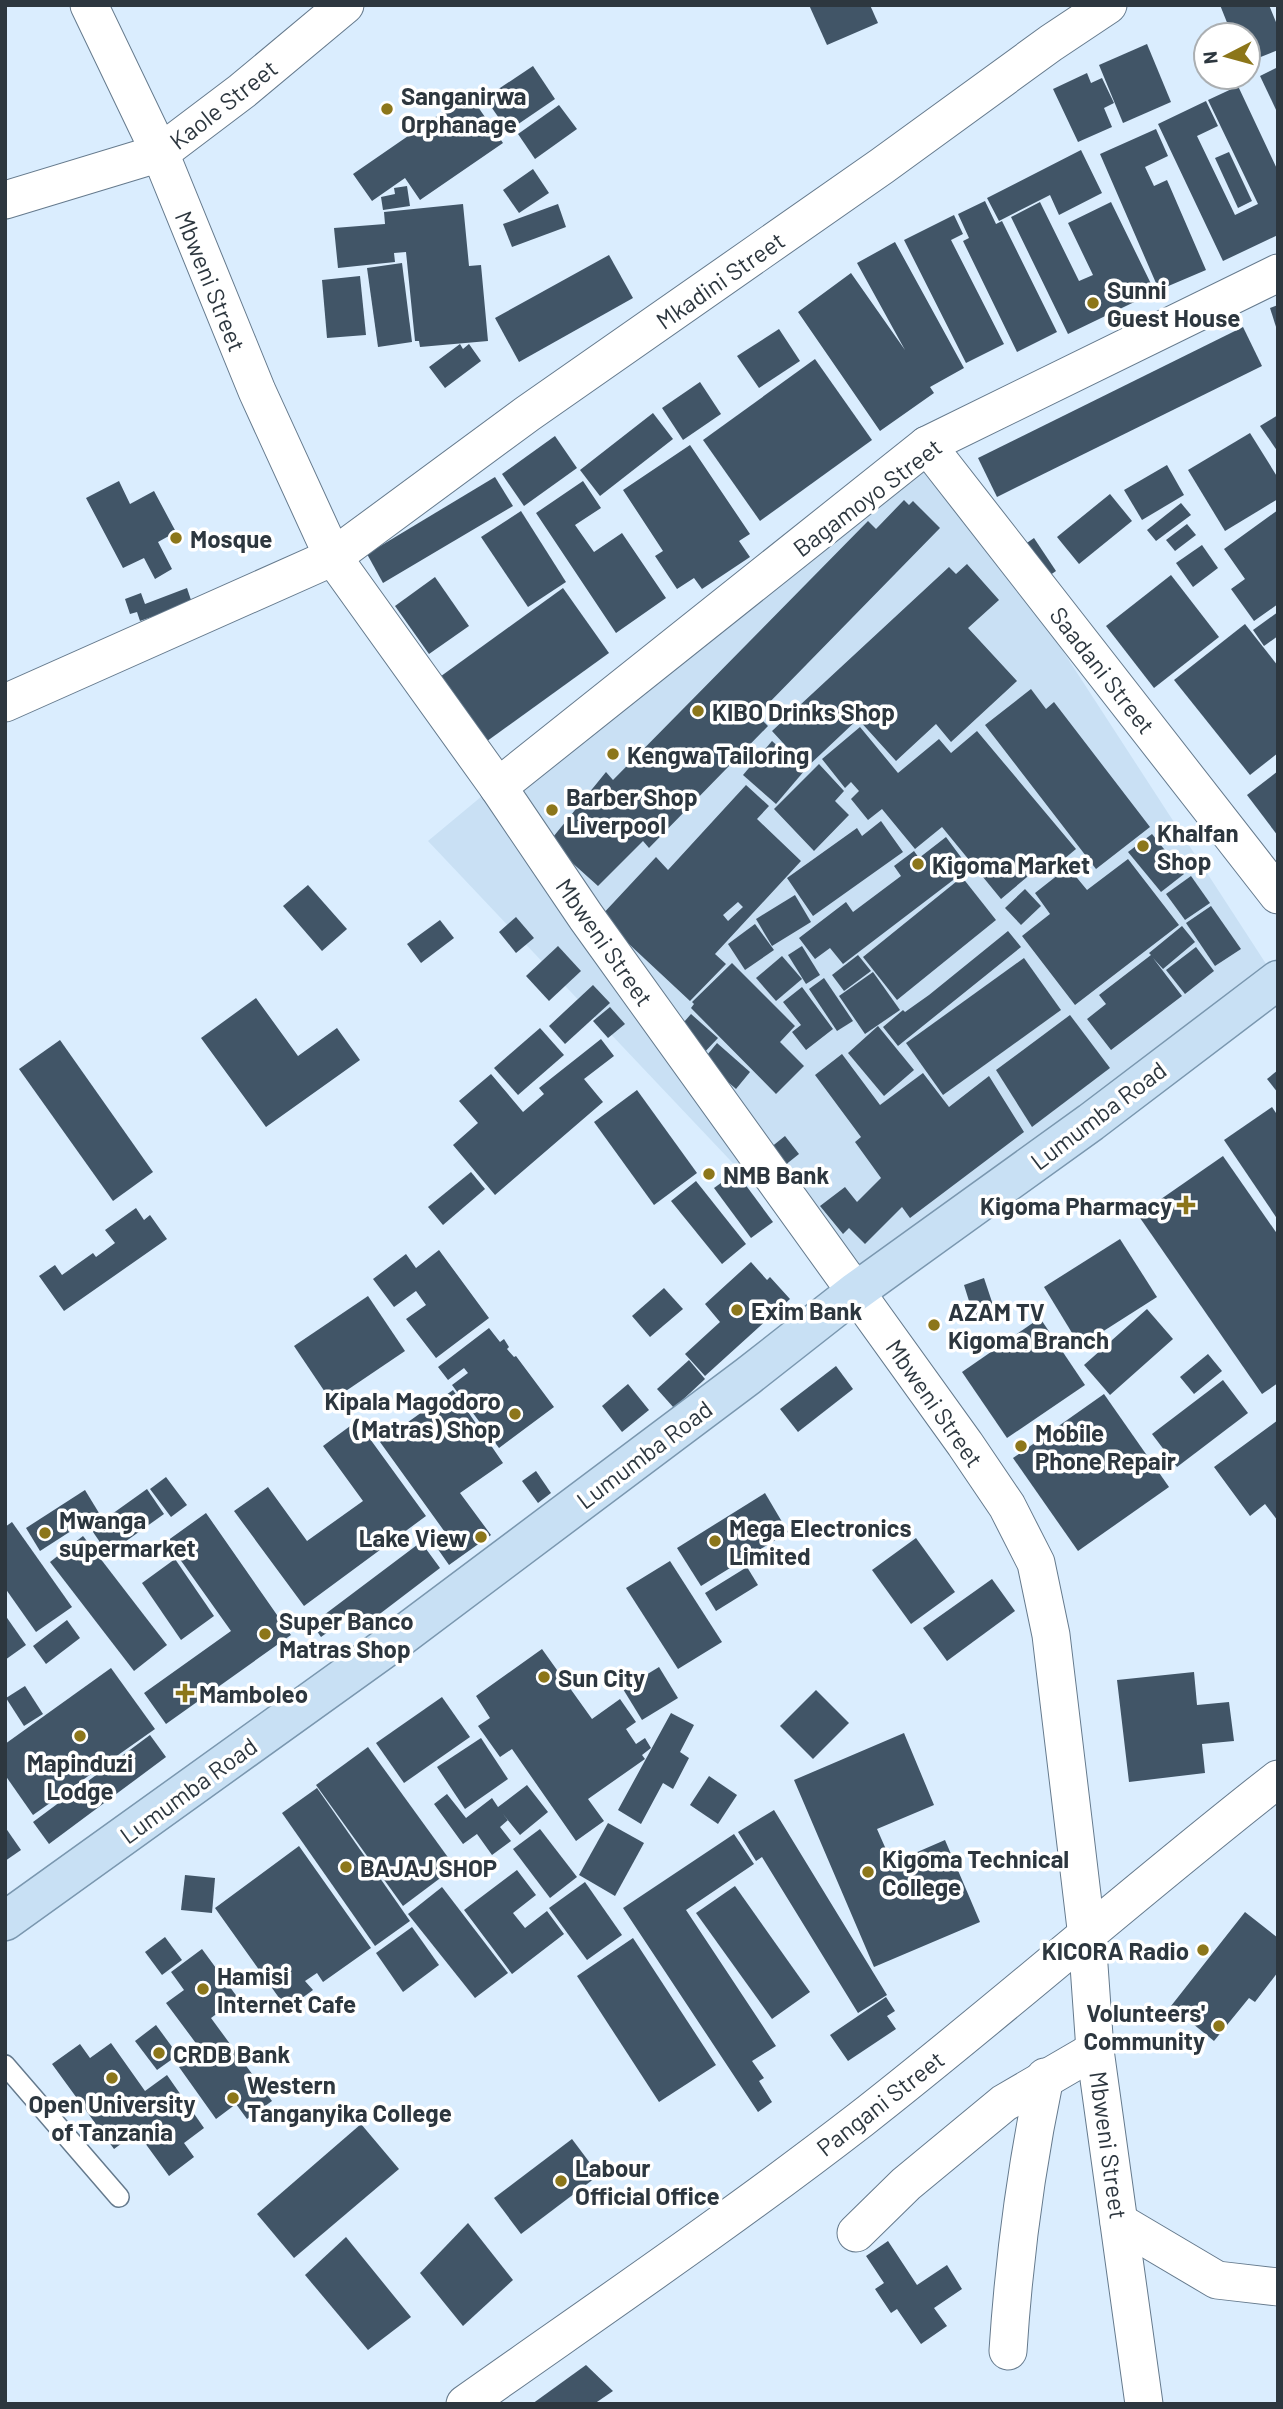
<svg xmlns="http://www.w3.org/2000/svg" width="1283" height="2409" viewBox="0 0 1283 2409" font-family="Barlow,sans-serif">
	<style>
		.built { fill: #c9e0f4 }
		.building { fill: #415567; fill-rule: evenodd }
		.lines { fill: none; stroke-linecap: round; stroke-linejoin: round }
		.service-casing { stroke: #657a8d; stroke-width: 22 }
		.minor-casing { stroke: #657a8d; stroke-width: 39 }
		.primary-casing { stroke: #7a97af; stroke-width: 41 }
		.service { stroke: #fff; stroke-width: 19 }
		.minor { stroke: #fff; stroke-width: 37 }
		.primary { stroke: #c8e0f4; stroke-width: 38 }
		.poi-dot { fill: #8c761a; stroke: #fff; stroke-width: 2.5 }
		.labels { text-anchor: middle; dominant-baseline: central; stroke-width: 7; stroke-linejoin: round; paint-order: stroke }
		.poi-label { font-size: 24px; font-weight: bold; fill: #2d373f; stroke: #fff; text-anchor: start }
		.street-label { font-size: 24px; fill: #2d373f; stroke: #fff }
	</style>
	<rect width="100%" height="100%" fill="#daedfe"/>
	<!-- built -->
	<polygon class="built" points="920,431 1270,970 870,1308 428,841"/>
	<!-- building -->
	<g class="building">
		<polygon points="809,5 870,5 878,23 827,45"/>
		<polygon points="1220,5 1269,5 1278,27 1278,50 1248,62 1248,35 1232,35"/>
		<polygon points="1147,44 1171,102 1123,123 1099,65"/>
		<polygon points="533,66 555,99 508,131 485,98"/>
		<polygon points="1278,67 1278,114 1260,76"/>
		<polygon points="1087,73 1091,83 1102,78 1114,103 1104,108 1112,127 1078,142 1053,89"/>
		<polygon points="1238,86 1278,171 1278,235 1223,261 1158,124 1206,101 1218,126 1197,136 1235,215 1258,204 1208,100"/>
		<polygon points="469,94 503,143 420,200 405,178 372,201 353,174"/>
		<polygon points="559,105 577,129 535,159 518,134"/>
		<polygon points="1156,129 1168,156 1145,167 1154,186 1167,180 1206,270 1159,290 1100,154"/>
		<polygon points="1081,150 1102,193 1059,215 1050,195 999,221 987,198"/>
		<polygon points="1229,152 1252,201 1238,208 1215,158"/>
		<polygon points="533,169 549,193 519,213 503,190"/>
		<polygon points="407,186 410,206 383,210 381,197 395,194 394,188"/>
		<polygon points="985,201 996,224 1002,221 1057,332 1017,352 963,241 969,238 958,214"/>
		<polygon points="1040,202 1079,281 1093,275 1068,223 1111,202 1155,292 1068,334 1011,217"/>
		<polygon points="463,204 469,266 481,265 488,341 420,347 419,341 415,341 406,252 394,253 395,262 338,268 334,228 385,224 384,212"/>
		<polygon points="558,204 566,227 512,247 503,224"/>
		<polygon points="954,215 963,234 951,240 1004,344 966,363 904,240"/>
		<polygon points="895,242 964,368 930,387 934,393 880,431 798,312 851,273 905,350 857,263"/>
		<polygon points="609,255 633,298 519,362 495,318"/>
		<polygon points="402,263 412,342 378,347 367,268"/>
		<polygon points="360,276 366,335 327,338 322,280"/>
		<polygon points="1278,305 1278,330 1277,330 1270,308"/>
		<polygon points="1243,327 1262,366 997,497 978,458"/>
		<polygon points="779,329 800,361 759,388 737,356"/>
		<polygon points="460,344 463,349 469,344 481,361 445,388 429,367"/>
		<polygon points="815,359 872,440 760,521 703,440"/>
		<polygon points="700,382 721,414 683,440 662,408"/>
		<polygon points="653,413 673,439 600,496 580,470"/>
		<polygon points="1278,415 1278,452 1260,426"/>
		<polygon points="1250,433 1278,478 1278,499 1225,531 1188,470"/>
		<polygon points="555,436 577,468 524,506 502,474"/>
		<polygon points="690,445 750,534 739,541 750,557 702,589 694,578 677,589 655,556 663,551 623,490"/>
		<polygon points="1167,465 1184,495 1142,520 1124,490"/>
		<polygon points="495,477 513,506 383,583 367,554"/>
		<polygon points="119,481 130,504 154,491 176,532 158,542 172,569 155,579 144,558 123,568 86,498"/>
		<polygon points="583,481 601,508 575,525 594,552 622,533 666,598 616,633 536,513"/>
		<polygon points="1110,494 1132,521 1079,564 1057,537"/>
		<polygon points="904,500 909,505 913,501 940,528 757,715 768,726 649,848 643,841 598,886 549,842 606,772 613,780 868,521 876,529"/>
		<polygon points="1181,503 1191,515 1156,541 1147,530"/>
		<polygon points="1278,510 1278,604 1254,621 1231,589 1245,579 1224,549"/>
		<polygon points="521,511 566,582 528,607 481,537"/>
		<polygon points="1187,524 1196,535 1175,551 1166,540"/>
		<polygon points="1034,538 1056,571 1036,585 1014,552"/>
		<polygon points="1202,545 1218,568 1193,587 1176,563"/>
		<polygon points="967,564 999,600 968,628 1017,681 951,742 936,724 896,761 858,719 806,768 772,731 949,567 956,574"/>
		<polygon points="1171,575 1219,637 1154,688 1106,626"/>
		<polygon points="435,577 469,626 429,654 395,606"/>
		<polygon points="187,588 192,603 140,621 137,612 130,614 125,599 141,593 145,604"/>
		<polygon points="563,588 609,653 483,744 437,679"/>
		<polygon points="1278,612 1278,636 1264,646 1253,630"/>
		<polygon points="1245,624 1278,666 1278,753 1250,775 1174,680"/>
		<polygon points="1031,689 1046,709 1054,702 1150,827 1096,869 985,725"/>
		<polygon points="860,727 898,773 939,739 951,753 977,731 1076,849 1046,874 1039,867 1001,899 942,827 915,849 882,809 868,820 851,799 859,791 851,782 845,788 822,759"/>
		<polygon points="772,741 805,770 776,804 743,775"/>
		<polygon points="819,764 844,791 835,801 849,815 814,851 774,809"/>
		<polygon points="1278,771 1278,836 1247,795"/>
		<path d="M746,785L769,806L757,819L801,861L715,954L726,964L690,1001L600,917L656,857L668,870ZM738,902L743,907L728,921L723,915Z"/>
		<polygon points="881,821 903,852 813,916 787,878 857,828 862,836"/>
		<polygon points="1152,834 1184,874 1161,892 1128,852"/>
		<polygon points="946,837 969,868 843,964 830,948 815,959 799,938 846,902 853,912 901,876 894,866 914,851 919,858"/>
		<polygon points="1128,859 1179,925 1075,1005 1022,936 1050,914 1035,893 1068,867 1087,890"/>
		<polygon points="1191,876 1210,903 1185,920 1166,894"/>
		<polygon points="962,877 996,920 897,1000 863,957"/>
		<polygon points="308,885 347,929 322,951 283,906"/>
		<polygon points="1025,889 1041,906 1021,925 1005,908"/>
		<polygon points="795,895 811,922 772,946 756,919"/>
		<polygon points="1211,906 1241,949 1215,966 1186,923"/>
		<polygon points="516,917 534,938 516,953 499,932"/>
		<polygon points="440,920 454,938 421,963 407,944"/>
		<polygon points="755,924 774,950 745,970 728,944"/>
		<polygon points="1182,926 1195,942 1163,969 1153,958 1182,996 1111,1050 1087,1019 1106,1004 1099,995 1151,955 1149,953"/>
		<polygon points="1008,931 1021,947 898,1046 883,1027 903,1010 905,1012 929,995"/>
		<polygon points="558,946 581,971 549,1001 526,976"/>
		<polygon points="802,946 820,975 806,984 788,955"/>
		<polygon points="1196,947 1214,971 1185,994 1166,970"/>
		<polygon points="858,955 871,971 844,991 832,975"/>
		<polygon points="782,956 802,979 776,1001 756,978"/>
		<polygon points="1024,958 1061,1010 943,1095 906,1043"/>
		<polygon points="732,963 795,1026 780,1042 804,1066 776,1094 691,1008 694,1004 692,1002"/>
		<polygon points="873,972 900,1010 865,1034 839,996"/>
		<polygon points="824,978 853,1021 837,1031 809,989"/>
		<polygon points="593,985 610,1003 565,1044 549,1026"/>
		<polygon points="802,987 833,1029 806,1050 792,1032 801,1025 783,1002"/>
		<polygon points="256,998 298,1056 337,1028 360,1060 266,1127 201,1038"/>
		<polygon points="610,1007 625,1024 608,1038 593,1021"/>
		<polygon points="691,1014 718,1038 701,1056 677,1030"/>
		<polygon points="1070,1015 1110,1068 1032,1127 996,1070"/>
		<polygon points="878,1026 914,1070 884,1096 848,1053"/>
		<polygon points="540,1028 564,1055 518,1095 494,1068"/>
		<polygon points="601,1039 614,1056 584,1079 603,1102 495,1195 453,1145 478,1123 459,1101 491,1074 523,1112 544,1094 539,1088"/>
		<polygon points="60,1040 153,1172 113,1201 19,1069"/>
		<polygon points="717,1043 750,1072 736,1089 703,1060"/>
		<polygon points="842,1054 880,1105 923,1073 949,1107 989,1076 1024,1132 910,1218 902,1207 865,1244 849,1228 843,1234 820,1206 845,1187 857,1202 881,1178 855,1142 861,1137 815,1075"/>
		<polygon points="1278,1070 1278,1093 1267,1079"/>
		<polygon points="637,1090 697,1173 654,1205 594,1122"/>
		<polygon points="1272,1107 1278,1116 1278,1220 1224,1140"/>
		<polygon points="785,1136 799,1154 779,1170 765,1152"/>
		<polygon points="1223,1156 1278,1235 1278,1383 1262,1394 1138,1215"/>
		<polygon points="471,1172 485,1189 443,1225 428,1207"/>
		<polygon points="736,1172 773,1222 751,1238 714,1188"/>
		<polygon points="696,1181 746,1244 722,1264 671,1201"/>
		<polygon points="136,1208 144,1220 150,1215 167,1239 64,1311 39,1276 55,1265 62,1275 93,1253 96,1257 115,1243 105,1230"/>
		<polygon points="1120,1239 1157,1297 1080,1346 1044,1287"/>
		<polygon points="439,1250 489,1318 436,1358 406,1319 426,1305 416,1291 394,1307 373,1279 406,1254 416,1268"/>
		<polygon points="751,1262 767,1280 770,1277 790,1299 705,1376 685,1354 720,1322 705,1304"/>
		<polygon points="984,1278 995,1311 974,1317 964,1285"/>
		<polygon points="664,1288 683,1309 650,1337 632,1316"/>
		<polygon points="368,1296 405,1351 331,1401 294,1346"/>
		<polygon points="1147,1309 1173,1339 1110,1395 1084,1365"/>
		<polygon points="1040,1318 1085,1385 1007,1438 962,1372"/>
		<polygon points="489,1328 500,1342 504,1339 509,1347 507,1349 514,1357 516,1356 554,1407 499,1448 452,1385 468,1373 464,1368 448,1380 438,1367"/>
		<polygon points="1208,1354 1222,1371 1194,1394 1180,1377"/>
		<polygon points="689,1360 705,1379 674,1408 657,1389"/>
		<polygon points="836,1366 853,1389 798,1432 780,1409"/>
		<polygon points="1223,1380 1248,1413 1177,1467 1152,1434"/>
		<polygon points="628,1384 649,1410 622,1432 602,1406"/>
		<polygon points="453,1390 503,1463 460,1493 491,1535 449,1565 435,1545 447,1535 380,1442"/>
		<polygon points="1104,1394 1169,1487 1078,1551 1013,1458"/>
		<polygon points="1278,1420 1278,1521 1265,1504 1250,1516 1214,1467"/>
		<polygon points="357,1421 426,1516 304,1606 234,1511 268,1487 307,1541 363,1501 323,1446"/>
		<polygon points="536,1471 551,1493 538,1503 522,1481"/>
		<polygon points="166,1477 187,1505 171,1517 150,1489"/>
		<polygon points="147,1489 164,1514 108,1554 91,1529"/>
		<polygon points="85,1490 99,1513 40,1551 26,1528"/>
		<polygon points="765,1493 788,1532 701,1586 677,1548"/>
		<polygon points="206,1513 291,1635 166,1724 144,1693 231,1631 167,1541"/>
		<polygon points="12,1522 72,1607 36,1632 5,1588 5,1527"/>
		<polygon points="83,1536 167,1645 134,1671 50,1562"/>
		<polygon points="916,1538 955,1592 911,1624 872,1570"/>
		<polygon points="421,1542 440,1568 356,1632 346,1619 321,1637 312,1624"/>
		<polygon points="175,1559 214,1616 181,1640 142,1583"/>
		<polygon points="670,1561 722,1642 678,1669 626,1588"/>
		<polygon points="747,1567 758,1585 716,1611 705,1593"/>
		<polygon points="992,1579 1015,1611 947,1661 923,1628"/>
		<polygon points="5,1615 26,1645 5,1660"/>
		<polygon points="67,1620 80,1638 46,1664 33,1646"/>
		<polygon points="542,1649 592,1719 620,1699 636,1722 626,1729 636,1744 645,1738 651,1748 642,1755 645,1759 588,1799 604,1821 576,1841 512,1749 500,1757 478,1726 490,1718 476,1696"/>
		<polygon points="659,1667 678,1698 642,1720 623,1689"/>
		<polygon points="111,1668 155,1729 33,1815 5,1775 5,1744"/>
		<polygon points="1194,1672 1197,1705 1229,1702 1234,1741 1202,1744 1205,1773 1129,1782 1117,1680"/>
		<polygon points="25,1686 43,1714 24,1726 6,1698"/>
		<polygon points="816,1690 849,1723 813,1759 780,1726"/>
		<polygon points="442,1697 470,1737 404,1783 376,1743"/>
		<polygon points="671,1713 694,1725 680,1752 689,1758 673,1789 663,1783 641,1824 618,1810"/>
		<polygon points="904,1733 934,1805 877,1829 892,1863 945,1840 980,1922 874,1967 794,1780"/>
		<polygon points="150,1735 166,1757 49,1844 33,1822"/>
		<polygon points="481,1738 508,1779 465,1809 437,1767"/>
		<polygon points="368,1747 455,1867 403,1906 316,1785"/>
		<polygon points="709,1776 737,1795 718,1824 690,1805"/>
		<polygon points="527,1785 548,1812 520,1835 502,1813 508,1820 500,1827 511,1841 492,1855 477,1834 463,1844 434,1804 447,1794 466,1818 492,1798 498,1807"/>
		<polygon points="317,1788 410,1921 375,1946 282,1813"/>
		<polygon points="774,1810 887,1995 858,2013 762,1857 756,1861 738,1832"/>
		<polygon points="608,1823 644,1843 615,1896 579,1875"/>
		<polygon points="5,1827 21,1850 5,1861"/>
		<polygon points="540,1829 577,1877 550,1898 513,1849"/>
		<polygon points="734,1834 754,1864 686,1910 776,2046 752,2061 764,2078 759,2081 772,2102 758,2112 623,1908"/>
		<polygon points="299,1846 371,1948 323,1982 317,1973 305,1981 313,1990 287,2009 215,1908"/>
		<polygon points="517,1870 536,1895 513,1913 525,1928 547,1911 564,1934 512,1974 464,1910"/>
		<polygon points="185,1875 215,1878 212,1913 181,1910"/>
		<polygon points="585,1882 622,1935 587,1960 549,1908"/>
		<polygon points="735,1886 810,1992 772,2019 696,1913"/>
		<polygon points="442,1887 508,1973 475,1998 408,1914"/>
		<polygon points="1245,1912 1278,1938 1278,1972 1255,2002 1249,1998 1214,2041 1171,2006"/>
		<polygon points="412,1927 439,1965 403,1992 376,1953"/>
		<polygon points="165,1937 182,1960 162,1975 145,1952"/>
		<polygon points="633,1938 716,2065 659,2102 577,1976"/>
		<polygon points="202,1949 238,1998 211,2018 272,2101 247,2119 236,2104 216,2119 179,2067 201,2050 166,2003 184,1990 171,1972"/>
		<polygon points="886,1997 895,2011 887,2016 896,2029 848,2061 830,2035"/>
		<polygon points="156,2025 178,2055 157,2070 135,2041"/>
		<polygon points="111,2043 145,2091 167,2075 204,2128 184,2143 194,2157 169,2176 137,2132 114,2149 52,2064 80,2044 90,2058"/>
		<polygon points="361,2124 399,2169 294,2258 257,2214"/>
		<polygon points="572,2139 599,2175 521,2234 494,2198"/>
		<polygon points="468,2223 513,2280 463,2326 420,2273"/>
		<polygon points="346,2237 411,2317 368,2350 305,2275"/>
		<polygon points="888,2241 917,2285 947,2265 962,2289 934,2308 947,2326 921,2344 897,2309 891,2313 875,2289 884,2283 866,2256"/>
		<polygon points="586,2365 613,2391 594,2404 532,2404"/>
	</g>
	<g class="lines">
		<!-- service casing -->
		<g class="service-casing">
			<polyline id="service" points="5,2065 119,2197"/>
		</g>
		<!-- minor casing -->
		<g class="minor-casing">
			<g id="minor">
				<polyline points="89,5 160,153 257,391 333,557 498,787 586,917 965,1444 1007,1506 1036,1563 1051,1635 1087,1937 1095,2050 1144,2404"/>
				<polyline points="5,200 160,153 242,91 345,5"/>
				<polyline points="927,445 1278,895"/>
				<polyline points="5,703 333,557 527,414 882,166 1051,43 1108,5"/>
				<polyline points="498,787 927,445 1278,273"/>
				<polyline points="1119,2222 1217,2280 1278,2287"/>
				<polyline points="856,2233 906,2184 1004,2103 1095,2050"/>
				<path d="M1008,2351C1014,2258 1026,2168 1045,2077"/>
				<path d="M465,2404C598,2310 732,2219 860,2120C1002,2009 1136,1890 1278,1779"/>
			</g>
		</g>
		<!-- primary casing -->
		<g class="primary-casing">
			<polyline id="primary" points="5,1921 399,1638 748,1376 855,1292 1091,1122 1278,980"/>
		</g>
		<!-- service -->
		<use href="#service" class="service"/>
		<!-- minor -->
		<use href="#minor" class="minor"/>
		<!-- primary -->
		<use href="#primary" class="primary"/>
	</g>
	<!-- markers -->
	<g class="poi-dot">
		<circle cx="387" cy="109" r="7"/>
		<circle cx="1093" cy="303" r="7"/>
		<circle cx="176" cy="538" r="7"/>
		<circle cx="698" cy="711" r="7"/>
		<circle cx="613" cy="754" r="7"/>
		<circle cx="552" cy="810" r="7"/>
		<circle cx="1143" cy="846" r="7"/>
		<circle cx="918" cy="864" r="7"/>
		<circle cx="709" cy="1174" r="7"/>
		<path d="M1182.5 1194.5h7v7h7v7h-7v7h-7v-7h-7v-7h7z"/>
		<circle cx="737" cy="1310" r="7"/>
		<circle cx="934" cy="1325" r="7"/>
		<circle cx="515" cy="1414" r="7"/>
		<circle cx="1021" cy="1446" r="7"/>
		<circle cx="45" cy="1533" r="7"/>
		<circle cx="481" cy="1537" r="7"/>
		<circle cx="715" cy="1541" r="7"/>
		<circle cx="265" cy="1634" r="7"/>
		<circle cx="544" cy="1677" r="7"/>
		<path d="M181.5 1682.5h7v7h7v7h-7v7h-7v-7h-7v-7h7z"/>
		<circle cx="80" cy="1736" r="7"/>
		<circle cx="346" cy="1867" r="7"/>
		<circle cx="868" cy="1872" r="7"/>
		<circle cx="1203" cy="1950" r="7"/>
		<circle cx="203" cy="1989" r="7"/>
		<circle cx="1219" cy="2026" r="7"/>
		<circle cx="159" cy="2053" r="7"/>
		<circle cx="112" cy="2078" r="7"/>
		<circle cx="233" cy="2098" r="7"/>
		<circle cx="561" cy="2181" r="7"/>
	</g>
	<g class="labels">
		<!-- poi labels -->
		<g class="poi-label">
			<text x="401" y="95">Sanganirwa<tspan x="401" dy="28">Orphanage</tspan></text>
			<text x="1107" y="289">Sunni<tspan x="1107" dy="28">Guest House</tspan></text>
			<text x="190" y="538">Mosque</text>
			<text x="712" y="711">KIBO Drinks Shop</text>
			<text x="627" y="754">Kengwa Tailoring</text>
			<text x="566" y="796">Barber Shop<tspan x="566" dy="28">Liverpool</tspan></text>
			<text x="1157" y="832">Khalfan<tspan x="1157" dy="28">Shop</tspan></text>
			<text x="932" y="864">Kigoma Market</text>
			<text x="723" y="1174">NMB Bank</text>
			<text x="1172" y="1205" text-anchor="end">Kigoma Pharmacy</text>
			<text x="751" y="1310">Exim Bank</text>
			<text x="948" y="1311">AZAM TV<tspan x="948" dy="28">Kigoma Branch</tspan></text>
			<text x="501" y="1400" text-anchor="end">Kipala Magodoro<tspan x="501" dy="28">(Matras) Shop</tspan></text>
			<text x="1035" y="1432">Mobile<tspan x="1035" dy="28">Phone Repair</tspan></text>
			<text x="59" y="1519">Mwanga<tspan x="59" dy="28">supermarket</tspan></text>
			<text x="729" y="1527">Mega Electronics<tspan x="729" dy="28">Limited</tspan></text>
			<text x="467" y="1537" text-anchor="end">Lake View</text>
			<text x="279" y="1620">Super Banco<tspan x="279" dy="28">Matras Shop</tspan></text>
			<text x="558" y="1677">Sun City</text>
			<text x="199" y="1693">Mamboleo</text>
			<text x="80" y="1762" text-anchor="middle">Mapinduzi<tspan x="80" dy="28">Lodge</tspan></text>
			<text x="882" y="1858">Kigoma Technical<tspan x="882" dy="28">College</tspan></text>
			<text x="360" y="1867">BAJAJ SHOP</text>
			<text x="1189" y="1950" text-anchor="end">KICORA Radio</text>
			<text x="217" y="1975">Hamisi<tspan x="217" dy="28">Internet Cafe</tspan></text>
			<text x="1205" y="2012" text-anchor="end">Volunteers'<tspan x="1205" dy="28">Community</tspan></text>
			<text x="173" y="2053">CRDB Bank</text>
			<text x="247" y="2084">Western<tspan x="247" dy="28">Tanganyika College</tspan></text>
			<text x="112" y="2103" text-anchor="middle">Open University<tspan x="112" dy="28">of Tanzania</tspan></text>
			<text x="575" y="2167">Labour<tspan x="575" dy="28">Official Office</tspan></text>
		</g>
		<!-- street labels -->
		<g class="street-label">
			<text transform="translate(223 104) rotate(-38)">Kaole Street</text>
			<text transform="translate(720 280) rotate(-35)">Mkadini Street</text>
			<text transform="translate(211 281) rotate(68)">Mbweni Street</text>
			<text transform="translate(867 497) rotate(-37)">Bagamoyo Street</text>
			<text transform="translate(1103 670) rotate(52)">Saadani Street</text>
			<text transform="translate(605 942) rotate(55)">Mbweni Street</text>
			<text transform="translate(1098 1115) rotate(-37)">Lumumba Road</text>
			<text transform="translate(935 1403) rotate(55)">Mbweni Street</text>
			<text transform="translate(644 1454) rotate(-37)">Lumumba Road</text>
			<text transform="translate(188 1790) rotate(-36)">Lumumba Road</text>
			<text transform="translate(880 2103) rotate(-38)">Pangani Street</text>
			<text transform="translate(1109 2145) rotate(82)">Mbweni Street</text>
		</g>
	</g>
	<!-- border -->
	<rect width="1283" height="2409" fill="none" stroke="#2d373f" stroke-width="14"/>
	<!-- north arrow -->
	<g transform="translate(1227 56) rotate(264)"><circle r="33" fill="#ffffff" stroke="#abafb2" stroke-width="2"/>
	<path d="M0-5L12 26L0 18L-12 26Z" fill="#8c761a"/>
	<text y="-10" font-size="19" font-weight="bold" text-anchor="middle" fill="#2d373f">N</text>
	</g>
</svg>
